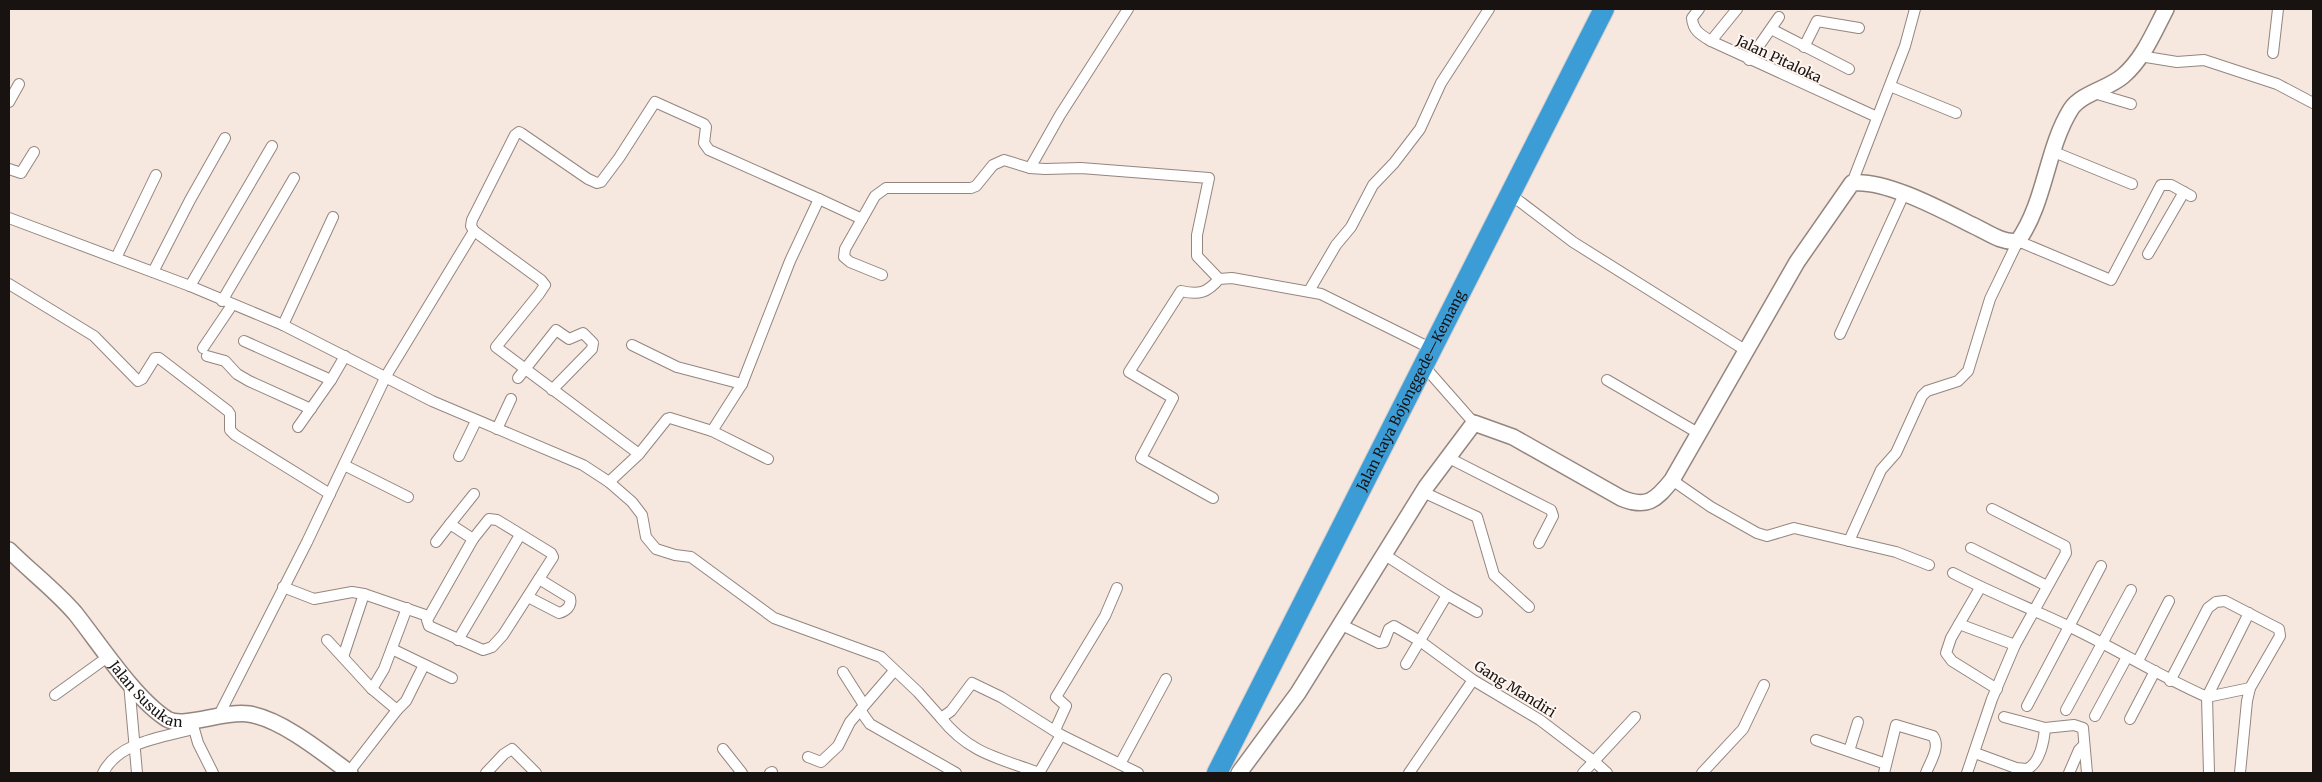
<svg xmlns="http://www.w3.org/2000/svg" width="2322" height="782" viewBox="0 0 2322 782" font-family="Merriweather,serif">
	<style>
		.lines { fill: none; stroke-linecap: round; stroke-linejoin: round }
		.street-casing { stroke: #94867f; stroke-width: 12 }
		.secondary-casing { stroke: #94867f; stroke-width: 18 }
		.highway-casing { stroke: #cccbcb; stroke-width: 22 }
		.street { stroke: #fff; stroke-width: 10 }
		.secondary { stroke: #fff; stroke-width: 15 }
		.highway { stroke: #3b9cd6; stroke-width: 20 }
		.labels { text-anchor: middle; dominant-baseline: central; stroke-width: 4; stroke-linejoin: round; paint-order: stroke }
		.street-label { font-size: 14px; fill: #181311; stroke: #fff5f1 }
	</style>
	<rect width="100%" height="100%" fill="#f6e7df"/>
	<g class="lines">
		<!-- street casing -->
		<g class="street-casing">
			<g id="street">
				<path d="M1699,9L1692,18C1693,31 1701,35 1711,41L1877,117"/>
				<polyline points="1771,29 1849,69"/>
				<polyline points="1711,41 1737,9"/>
				<polyline points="1804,47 1817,21 1859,28"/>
				<polyline points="2273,53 2278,9"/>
				<polyline points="2140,56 2177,62 2204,60 2277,84 2313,103"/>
				<polyline points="1749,60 1779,17"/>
				<polyline points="1890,86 1956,113"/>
				<polyline points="2094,93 2131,104"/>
				<polyline points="9,102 19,84"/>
				<polyline points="2054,152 2132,184"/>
				<polyline points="1030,168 1060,115 1128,9"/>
				<polyline points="9,169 21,173 34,152"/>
				<polyline points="1852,183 1905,46 1915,9"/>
				<polyline points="1510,194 1573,242 1745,350"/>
				<polyline points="9,218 190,286 283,325 432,401 583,465 609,482 632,502 642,515 646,537 656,549 675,555 691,557 774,618 881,657 918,692 941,718 951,711 972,683 1001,697 1061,735 1138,773"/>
				<polyline points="862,219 845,249 844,257 850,262 882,275"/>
				<polyline points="2148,254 2184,192"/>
				<polyline points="116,258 156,175"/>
				<polyline points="153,272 190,200 225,138"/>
				<polyline points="9,284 94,336 138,381 142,379 155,358 159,358 228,411 230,414 230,430 235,435 330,494"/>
				<polyline points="190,286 272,146"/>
				<polyline points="1309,291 1336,245 1351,227 1373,185 1394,163 1420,129 1441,83 1489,9"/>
				<polyline points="222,301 294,178"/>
				<polyline points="283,325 333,217"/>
				<polyline points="1840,334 1904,194"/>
				<polyline points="244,341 331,380"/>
				<polyline points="632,345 677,367 742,384 712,431"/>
				<polyline points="203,348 232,305"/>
				<polyline points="207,356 225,361 237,374 249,381 311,409"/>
				<polyline points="1423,365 1474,423"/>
				<polyline points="518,378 556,330 569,339 583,333 593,343 592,349 552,390"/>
				<polyline points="1607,380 1698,433"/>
				<polyline points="742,384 790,261 819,199 862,219 875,196 886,188 971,188 976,186 993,165 1004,160 1030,168 1045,169 1081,168 1209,178 1197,235 1197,256 1219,279"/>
				<polyline points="298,427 331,380 345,356"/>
				<polyline points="497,429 511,399"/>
				<polyline points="639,454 496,347 539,294 545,285 541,280 474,231 471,226 472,220 515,135 519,132 521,133 588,179 597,183 601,182 619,158 655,102 704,124 706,127 704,143 709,150 819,199"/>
				<polyline points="459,456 476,421"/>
				<polyline points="1447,457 1551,510 1553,516 1539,543"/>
				<polyline points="344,465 408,497"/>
				<polyline points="1672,480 1711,507 1757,533 1767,536 1794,528 1896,552 1929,565"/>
				<polyline points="609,482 639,454 667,419 670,418 712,431 768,459"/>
				<polyline points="1423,492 1477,517 1494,575 1529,607"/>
				<path d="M1213,498L1141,458L1173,398L1129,372L1181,291C1199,295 1207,293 1219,279L1232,278L1321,294L1432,349"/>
				<polygon points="489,519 497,520 551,553 553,557 503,635 492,647 483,650 429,626 427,620 473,539"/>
				<polyline points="450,524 474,494"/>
				<polyline points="1849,541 1881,470 1896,453 1922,396 1927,391 1958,381 1968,371 1990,299 2018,241 2111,280 2161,185 2171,185 2191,196"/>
				<polyline points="436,542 450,524 473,539"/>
				<polyline points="1971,548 2047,586"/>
				<polyline points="1385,555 1447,595 1406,664"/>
				<path d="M1953,573C1991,593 2030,608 2068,626C2115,648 2159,676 2207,697L2209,773"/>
				<polyline points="283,587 314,599 352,592 364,594 428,616"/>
				<polyline points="1980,588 1951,638 1946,653 1952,661 1997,689"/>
				<polyline points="1447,595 1477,612"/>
				<path d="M528,597L559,613C566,611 572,606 570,598L539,579"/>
				<polyline points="1959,624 2015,645"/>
				<polyline points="1342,625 1379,643 1384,642 1389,629 1394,626 1420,641 1473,680 1540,720 1595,762 1607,773"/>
				<polyline points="327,640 372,689 397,710 406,701 424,665"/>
				<polyline points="458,640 520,535"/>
				<polyline points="392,649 452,678"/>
				<polyline points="343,657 364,594"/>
				<polyline points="2138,661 2169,601"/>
				<polyline points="843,672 864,705"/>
				<polyline points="2170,681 2208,608 2216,602 2225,601 2279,629 2280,636 2250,688 2247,701 2240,773"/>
				<polyline points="129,683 137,773"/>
				<polyline points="372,689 384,669 407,608"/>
				<polyline points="55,695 109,656"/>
				<polyline points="2207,697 2249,613"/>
				<polyline points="2207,697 2250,688"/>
				<polyline points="2027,706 2101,566"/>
				<polyline points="860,710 870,724 956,773"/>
				<polyline points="2066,710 2131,590"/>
				<polyline points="219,715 307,542 386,376 474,231"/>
				<polyline points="2095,716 2127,657"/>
				<path d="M941,718C970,754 999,758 1039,773"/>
				<polyline points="2130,719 2155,671"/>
				<polyline points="192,722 198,743 213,773"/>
				<polyline points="2045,728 2074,725 2083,728 2087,773"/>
				<polyline points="1055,730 1066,706 1056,697 1105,616 1117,588"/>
				<polyline points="1816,740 1886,764"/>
				<polyline points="723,749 742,773"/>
				<polyline points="1849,751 1858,722"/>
				<path d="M1975,753L2016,768L2027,769C2040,763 2044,741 2045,728L2004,717"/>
				<polyline points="808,757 821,762 838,746 850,722 894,671"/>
				<polyline points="1120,764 1166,679"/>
				<polyline points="349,772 397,710"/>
				<path d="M103,773C118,742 163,737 193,729"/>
				<polyline points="486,773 504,754 512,749 536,773"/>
				<polyline points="770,773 772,772"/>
				<polyline points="1039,773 1061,735"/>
				<polyline points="1409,773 1473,680"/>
				<polyline points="1583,773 1635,717"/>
				<polyline points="1702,773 1743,729 1764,685"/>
				<path d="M1884,773L1896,725L1933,736C1941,747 1930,762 1926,773"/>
				<polyline points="1967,773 1992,699 2015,645 2066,553 2065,546 1992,509"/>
				<polyline points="2069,773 2079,750 2084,745"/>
			</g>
		</g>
		<!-- secondary casing -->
		<g class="secondary-casing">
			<g id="secondary">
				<path id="s1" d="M9,550C30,571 55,590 75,613C99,643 135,699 167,719C184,729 224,710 249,714C283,720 323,753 350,773"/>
				<path d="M1239,773L1298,693L1426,487L1474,423L1513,437L1621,498C1647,509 1656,500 1672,480L1797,262L1852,183C1885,179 1942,210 1972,225C1986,231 2002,244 2018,241C2046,201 2046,149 2071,109C2082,93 2108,89 2123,76C2143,59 2154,32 2166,9"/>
			</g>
		</g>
		<!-- highway casing -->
		<g class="highway-casing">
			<g id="highway">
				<path id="s2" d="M1217,773L1604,9"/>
			</g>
		</g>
		<!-- street -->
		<use href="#street" class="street"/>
		<!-- secondary -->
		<use href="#secondary" class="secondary"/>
		<!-- highway -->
		<use href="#highway" class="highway"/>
	</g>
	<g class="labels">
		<!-- street labels -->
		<g class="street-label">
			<text transform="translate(1779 59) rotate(25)">Jalan Pitaloka</text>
			<text stroke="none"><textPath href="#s2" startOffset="429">Jalan Raya Bojonggede—Kemang</textPath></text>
			<text stroke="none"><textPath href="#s1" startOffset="201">Jalan Susukan</textPath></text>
			<text transform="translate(1515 689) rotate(32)">Gang Mandiri</text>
		</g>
	</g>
	<!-- border -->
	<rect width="2322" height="782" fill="none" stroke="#181311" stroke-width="20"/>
</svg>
